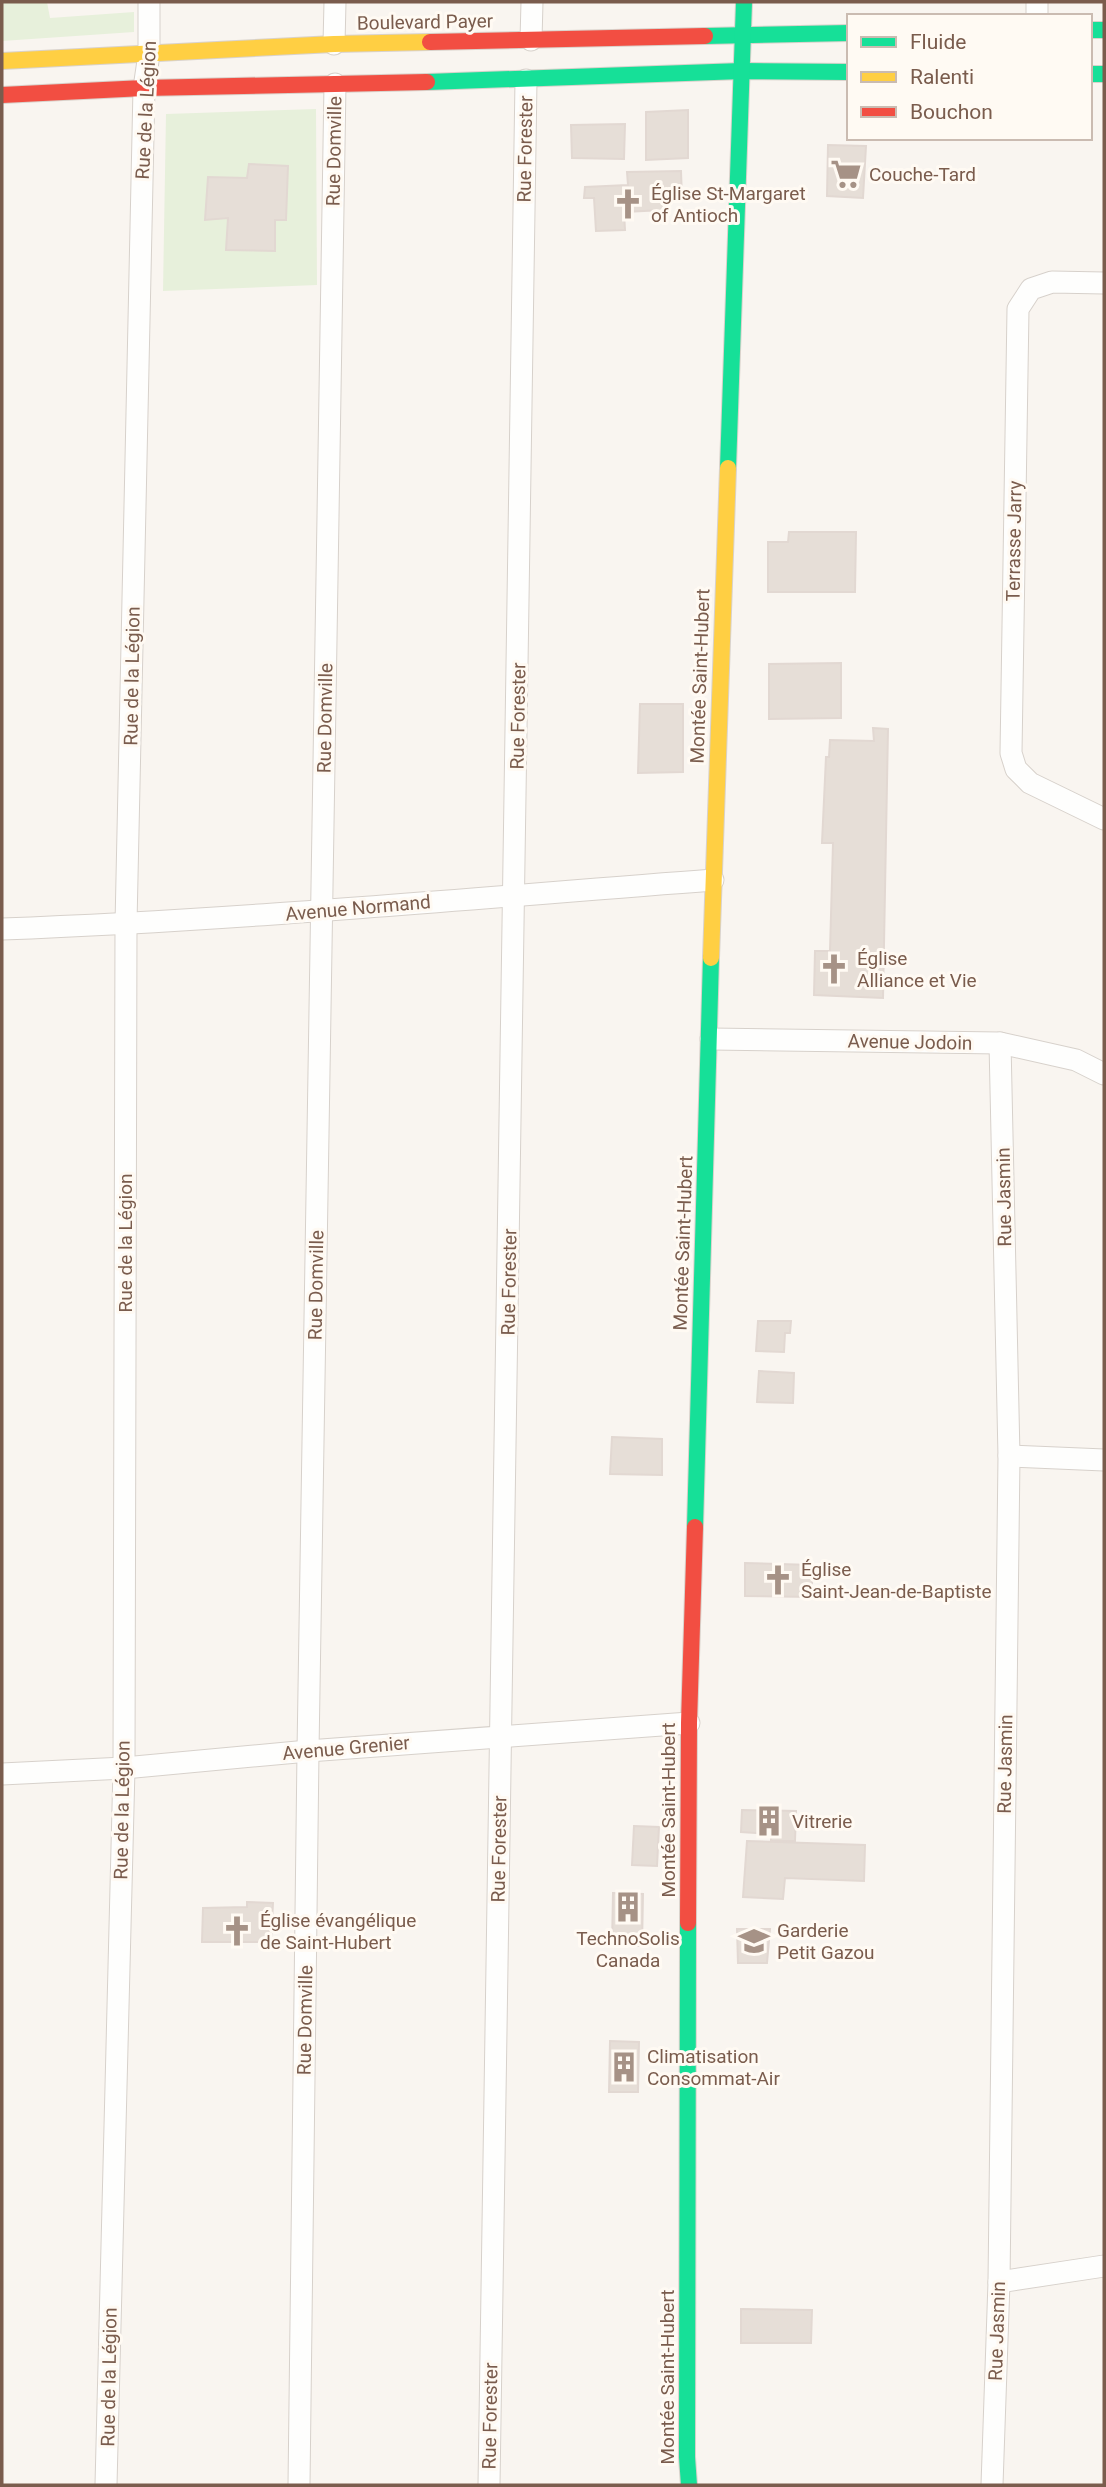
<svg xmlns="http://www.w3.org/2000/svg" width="1106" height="2487" viewBox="0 0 1106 2487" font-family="Roboto,sans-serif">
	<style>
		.green { fill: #e7f0db }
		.building { fill: #e6ded7; stroke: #e2d8d2; stroke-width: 2 }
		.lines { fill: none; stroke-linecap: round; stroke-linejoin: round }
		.street-casing { stroke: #d7d1cb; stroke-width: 23 }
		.fast-casing { stroke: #d9d2cb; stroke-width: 18 }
		.slow-casing { stroke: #d9d2cb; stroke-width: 18 }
		.jam-casing { stroke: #d9d2cb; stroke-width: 18 }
		.street { stroke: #fefefd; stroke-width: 21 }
		.fast { stroke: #16e098; stroke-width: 16 }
		.slow { stroke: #ffcf43; stroke-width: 16 }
		.jam { stroke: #f24e42; stroke-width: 16 }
		.labels { text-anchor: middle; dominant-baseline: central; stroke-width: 6; stroke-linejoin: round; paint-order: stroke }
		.street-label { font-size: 19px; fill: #7a5c4d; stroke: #fffaf3 }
		.poi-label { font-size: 19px; fill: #7a5c4d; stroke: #fffaf3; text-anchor: start }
	</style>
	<rect width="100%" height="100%" fill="#f9f5f0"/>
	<!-- green -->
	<g class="green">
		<polygon points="2,2 47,2 50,18 134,12 134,32 2,41"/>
		<polygon points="316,109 317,285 163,291 166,114"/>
	</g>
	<!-- building -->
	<g class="building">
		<polygon points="688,110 688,158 646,160 646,112"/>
		<polygon points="625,124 624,159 572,158 571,125"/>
		<polygon points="828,145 866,146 863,198 827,196"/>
		<polygon points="249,164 288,166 286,220 275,220 275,251 226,250 228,218 205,220 208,177 247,178"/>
		<polygon points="681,171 682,199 662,199 663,210 624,212 625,230 596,231 594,198 584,198 585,187 628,185 627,172"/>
		<polygon points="789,532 856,532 855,592 768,592 768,542 788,542"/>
		<polygon points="841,663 841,718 769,719 769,664"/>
		<polygon points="640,704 683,704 683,772 638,773"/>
		<polygon points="873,728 888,729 883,998 814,995 815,951 830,951 833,843 822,843 826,757 829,757 830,740 874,741"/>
		<polygon points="758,1321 791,1321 790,1333 785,1333 784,1352 756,1351"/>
		<polygon points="759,1371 794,1373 793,1403 757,1402"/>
		<polygon points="612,1437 662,1439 662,1475 610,1474"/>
		<polygon points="745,1563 812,1565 812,1597 745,1596"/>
		<polygon points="742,1810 796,1811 795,1841 771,1841 771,1834 741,1832"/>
		<polygon points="634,1826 659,1827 657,1866 632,1865"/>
		<polygon points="747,1841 865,1845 864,1881 785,1878 783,1899 743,1897"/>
		<polygon points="613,1893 643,1894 642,1946 612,1945"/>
		<polygon points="247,1902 273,1903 271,1942 202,1942 203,1908 247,1907"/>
		<polygon points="737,1929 770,1929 767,1963 738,1963"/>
		<polygon points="610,2041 639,2042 638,2092 609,2092"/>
		<polygon points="741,2309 812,2310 811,2343 741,2343"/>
	</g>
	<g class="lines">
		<!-- street casing -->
		<g class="street-casing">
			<g id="street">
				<polyline points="1037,16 1037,2"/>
				<polyline points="531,40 532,2"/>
				<polyline points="334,44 335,2"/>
				<polyline points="1104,283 1052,282 1031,289 1018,309 1011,753 1016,769 1030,783 1104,819"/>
				<path d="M2,929C240,920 476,898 713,880"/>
				<polyline points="711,1039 1000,1043 1076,1060 1104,1074"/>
				<polyline points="1009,1456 1104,1460"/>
				<polyline points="2,1774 124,1768 308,1751 689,1723"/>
				<polyline points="999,2282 1104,2266"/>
				<polyline points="106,2485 124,1768 126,924 144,88 149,54 149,2"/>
				<polyline points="299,2485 308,1751 335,84"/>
				<polyline points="489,2485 526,80"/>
				<polyline points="992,2485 999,2282 1009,1456 1000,1043"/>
			</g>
		</g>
		<!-- fast casing -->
		<g class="fast-casing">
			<g id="fast">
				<polyline points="1090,30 1104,30"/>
				<polyline points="705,36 849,33"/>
				<polyline points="1090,74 1104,74"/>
				<polyline points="427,82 742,71 849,72"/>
				<polyline points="728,468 744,2"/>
				<polyline points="695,1527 711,958"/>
				<polyline points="688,1923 687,2457 689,2485"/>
			</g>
		</g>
		<!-- slow casing -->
		<g class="slow-casing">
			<g id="slow">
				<polyline points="2,61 334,44 430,42"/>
				<polyline points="711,958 728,468"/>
			</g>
		</g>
		<!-- jam casing -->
		<g class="jam-casing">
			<g id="jam">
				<polyline points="430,42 705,36"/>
				<polyline points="2,95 144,88 427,82"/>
				<polyline points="688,1923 689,1723 695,1527"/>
			</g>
		</g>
		<!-- street -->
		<use href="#street" class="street"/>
		<!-- fast -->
		<use href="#fast" class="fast"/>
		<!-- slow -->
		<use href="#slow" class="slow"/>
		<!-- jam -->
		<use href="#jam" class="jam"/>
	</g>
	<!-- icons -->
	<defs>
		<g id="supermarket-bare" transform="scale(2.415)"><path d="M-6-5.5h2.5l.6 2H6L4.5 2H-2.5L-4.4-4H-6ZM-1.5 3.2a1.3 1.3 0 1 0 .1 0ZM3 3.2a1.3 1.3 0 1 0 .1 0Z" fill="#a69286" stroke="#fffaf3" stroke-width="2.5" paint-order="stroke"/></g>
		<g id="church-bare" transform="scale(2.415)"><path d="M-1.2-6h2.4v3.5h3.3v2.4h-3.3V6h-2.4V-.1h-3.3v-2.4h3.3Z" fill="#a69286" stroke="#fffaf3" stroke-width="2.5" paint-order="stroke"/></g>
		<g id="building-bare" transform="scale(2.415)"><path d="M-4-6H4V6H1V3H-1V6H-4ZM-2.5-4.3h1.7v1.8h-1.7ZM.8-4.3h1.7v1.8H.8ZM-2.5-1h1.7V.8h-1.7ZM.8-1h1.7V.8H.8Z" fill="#a69286" stroke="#fffaf3" stroke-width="2.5" paint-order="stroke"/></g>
		<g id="school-bare" transform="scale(2.415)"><path d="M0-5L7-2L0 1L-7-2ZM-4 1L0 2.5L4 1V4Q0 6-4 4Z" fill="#a69286" stroke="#fffaf3" stroke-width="2.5" paint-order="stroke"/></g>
	</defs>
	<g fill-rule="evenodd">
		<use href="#supermarket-bare" x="846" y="174"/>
		<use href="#church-bare" x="628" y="204"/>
		<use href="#church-bare" x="834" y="969"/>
		<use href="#church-bare" x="778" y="1580"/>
		<use href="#building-bare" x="769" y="1821"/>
		<use href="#building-bare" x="628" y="1907"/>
		<use href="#church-bare" x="237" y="1931"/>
		<use href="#school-bare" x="754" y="1941"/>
		<use href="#building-bare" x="624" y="2067"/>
	</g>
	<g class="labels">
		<!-- street labels -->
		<g class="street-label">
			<text transform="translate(425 22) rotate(-1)">Boulevard Payer</text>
			<text transform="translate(146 110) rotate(-87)">Rue de la Légion</text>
			<text transform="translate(525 149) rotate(-89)">Rue Forester</text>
			<text transform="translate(334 151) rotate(-89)">Rue Domville</text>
			<text transform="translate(1014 541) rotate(-89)">Terrasse Jarry</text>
			<text transform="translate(132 676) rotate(-89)">Rue de la Légion</text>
			<text transform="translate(700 676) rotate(-88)">Montée Saint-Hubert</text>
			<text transform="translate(518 716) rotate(-89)">Rue Forester</text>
			<text transform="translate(325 718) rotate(-89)">Rue Domville</text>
			<text transform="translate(358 908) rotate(-5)">Avenue Normand</text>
			<text transform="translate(910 1042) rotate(1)">Avenue Jodoin</text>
			<text transform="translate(1004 1197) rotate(-91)">Rue Jasmin</text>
			<text transform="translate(125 1243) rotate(-90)">Rue de la Légion</text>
			<text transform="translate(683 1243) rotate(-88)">Montée Saint-Hubert</text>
			<text transform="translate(509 1282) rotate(-89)">Rue Forester</text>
			<text transform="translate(316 1285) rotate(-89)">Rue Domville</text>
			<text transform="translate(346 1748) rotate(-5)">Avenue Grenier</text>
			<text transform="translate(1005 1764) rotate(-89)">Rue Jasmin</text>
			<text transform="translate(122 1810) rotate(-89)">Rue de la Légion</text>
			<text transform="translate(668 1810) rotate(-90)">Montée Saint-Hubert</text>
			<text transform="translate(499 1849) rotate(-89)">Rue Forester</text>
			<text transform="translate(305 2020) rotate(-89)">Rue Domville</text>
			<text transform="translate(997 2331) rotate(-88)">Rue Jasmin</text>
			<text transform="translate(109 2377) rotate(-89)">Rue de la Légion</text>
			<text transform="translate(667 2377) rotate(-90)">Montée Saint-Hubert</text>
			<text transform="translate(490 2416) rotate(-89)">Rue Forester</text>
		</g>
		<!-- poi labels -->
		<g class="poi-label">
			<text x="869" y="174">Couche-Tard</text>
			<text x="651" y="193">Église St-Margaret<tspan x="651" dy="22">of Antioch</tspan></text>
			<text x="857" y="958">Église<tspan x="857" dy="22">Alliance et Vie</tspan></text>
			<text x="801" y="1569">Église<tspan x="801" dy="22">Saint-Jean-de-Baptiste</tspan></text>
			<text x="792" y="1821">Vitrerie</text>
			<text x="260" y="1920">Église évangélique<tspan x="260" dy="22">de Saint-Hubert</tspan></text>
			<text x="777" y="1930">Garderie<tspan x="777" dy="22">Petit Gazou</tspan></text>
			<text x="628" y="1938" text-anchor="middle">TechnoSolis<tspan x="628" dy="22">Canada</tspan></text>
			<text x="647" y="2056">Climatisation<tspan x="647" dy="22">Consommat-Air</tspan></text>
		</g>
	</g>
	<!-- border -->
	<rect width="1106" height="2487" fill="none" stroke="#7a5c4d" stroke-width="7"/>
	<!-- legend -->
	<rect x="847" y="14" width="245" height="126" fill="#fffaf3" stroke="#cabbb1" stroke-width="2"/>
	<rect x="861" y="37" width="35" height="10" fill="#16e098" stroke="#cabbb1" stroke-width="2"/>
	<text x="910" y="49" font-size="21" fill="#7a5c4d">Fluide</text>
	<rect x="861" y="72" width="35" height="10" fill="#ffcf43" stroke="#cabbb1" stroke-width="2"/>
	<text x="910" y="84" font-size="21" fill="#7a5c4d">Ralenti</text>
	<rect x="861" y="107" width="35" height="10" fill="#f24e42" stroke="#cabbb1" stroke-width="2"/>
	<text x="910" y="119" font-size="21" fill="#7a5c4d">Bouchon</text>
</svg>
